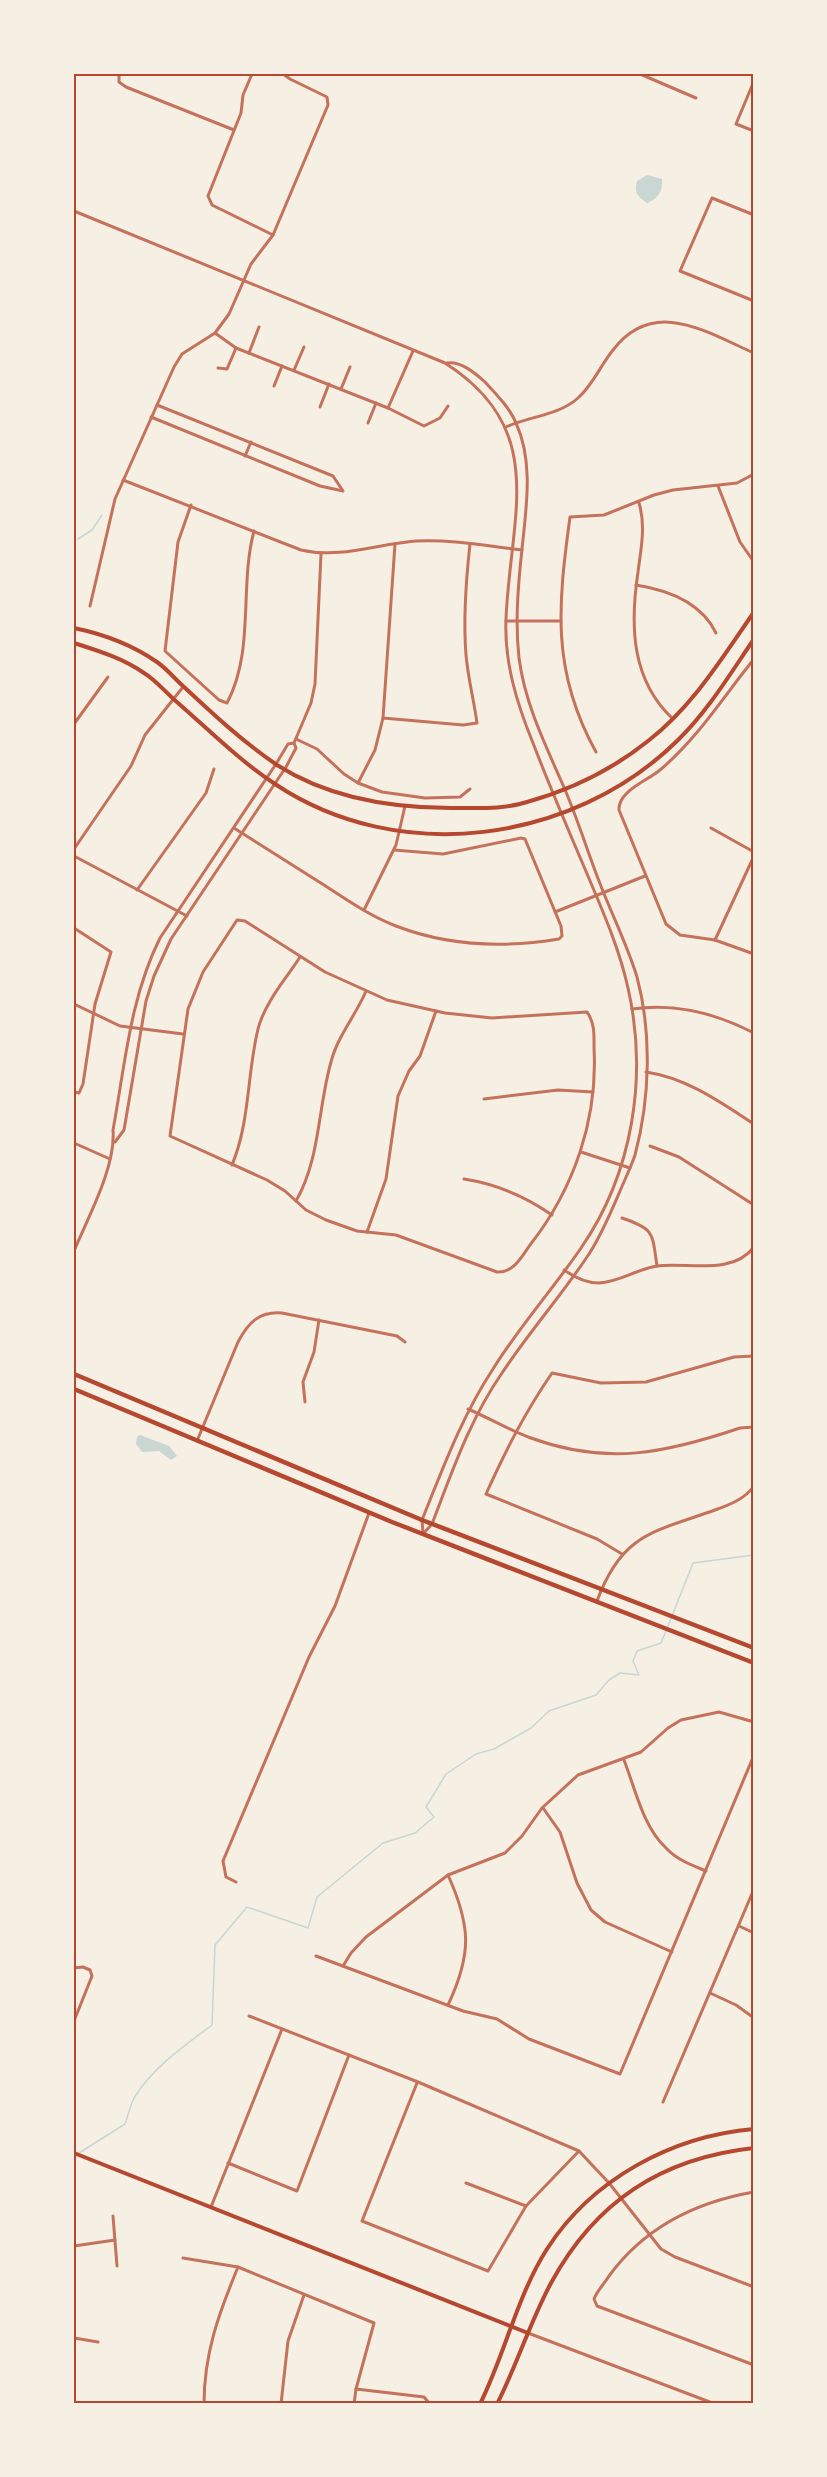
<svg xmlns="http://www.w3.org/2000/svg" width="827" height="2477" viewBox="0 0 827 2477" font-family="'Libre Baskerville',serif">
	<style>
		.water { fill: #c9d6d2 }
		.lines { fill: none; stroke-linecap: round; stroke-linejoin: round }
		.stream { stroke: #c9d6d2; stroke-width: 1.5 }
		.minor { stroke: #c5725c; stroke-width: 3 }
		.tertiary { stroke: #c5725c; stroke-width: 3 }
		.secondary { stroke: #b5482f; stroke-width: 4 }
		.primary { stroke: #b5482f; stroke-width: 4.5 }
		.neatline { fill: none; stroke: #b5482f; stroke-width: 2 }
	</style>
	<rect width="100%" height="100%" fill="#f6efe4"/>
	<!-- water -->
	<g class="water">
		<path d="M647,175L662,179C663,191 658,199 647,203C637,196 634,193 637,181Z"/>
		<polygon points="140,1435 169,1446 177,1456 171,1460 159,1451 142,1452 136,1444 137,1437"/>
	</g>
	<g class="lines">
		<!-- stream -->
		<g class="stream">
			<polyline points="78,539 92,530 102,515"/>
			<polyline points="668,1626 693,1563 754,1555"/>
			<path d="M79,2153L125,2124C128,2116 130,2106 134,2098C152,2068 184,2046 212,2025L215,1945L247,1907L308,1928L317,1897L383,1843L415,1833L434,1817L426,1807L446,1774L476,1754L494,1749L531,1728L549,1711L596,1695L609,1680L620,1673L639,1675L633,1661L637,1651L661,1643L666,1631"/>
		</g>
		<!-- minor -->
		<g class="minor">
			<polyline points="119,74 119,82 126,87 234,130"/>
			<polyline points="252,74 243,95 241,113 208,196 212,205 273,235"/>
			<polyline points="640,74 696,98"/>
			<polyline points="74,80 75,74"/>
			<polyline points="754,81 736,124 754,131"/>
			<polyline points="754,215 712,198 680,271 754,301"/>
			<polyline points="215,333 236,348 388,408 424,426 440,418 448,406"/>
			<polyline points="249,353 259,327"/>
			<polyline points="218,368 227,369 236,348"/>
			<polyline points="294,370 304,347"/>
			<polyline points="274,386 282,366"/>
			<polyline points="341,389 350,367"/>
			<polyline points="320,407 329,384"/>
			<polyline points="388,408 413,351"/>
			<polyline points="151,417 320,486 343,491 333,476 157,405"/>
			<polyline points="368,423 376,403"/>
			<polyline points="245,456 251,442"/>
			<path d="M123,480L301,550C340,559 377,544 416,541C451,539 487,546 522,550"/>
			<polyline points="718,486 740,542 754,562"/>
			<path d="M639,503C646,526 641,548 638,572C630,625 631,680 673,719"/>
			<path d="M191,505L178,542L165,651L219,700L227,703C255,650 239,587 254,531"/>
			<path d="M636,585C668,590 701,602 716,633"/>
			<polyline points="90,606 115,499 174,367 182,354 215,333 229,314 251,264 273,235 328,105 327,97 290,79 283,74"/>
			<polyline points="506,621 559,621"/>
			<path d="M754,659C723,697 698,738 660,770C647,781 618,791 619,810L666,924L680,935L715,940L754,954"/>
			<path d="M383,718L463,725L477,723C474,701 468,678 466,655C463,618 466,580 470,544"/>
			<polyline points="74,724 108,677"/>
			<polyline points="296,739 317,749 344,774 358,783 382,792 425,798 460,797 470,789"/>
			<path d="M596,752C551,671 558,605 570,517L604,515L654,495L673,490L737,483L754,474"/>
			<polyline points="276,764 288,744 294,743"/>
			<polyline points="285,769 296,748 294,743 311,703 315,684 321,554"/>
			<polyline points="358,783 375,750 383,718 395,544"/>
			<path d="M234,828C264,847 294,866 324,885C347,900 370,916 396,926C448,946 505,948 559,939L562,936L561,926L525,839L521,838L443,854L394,850"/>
			<polyline points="711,828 754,852"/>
			<polyline points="74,849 131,766 145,735 183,687"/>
			<polyline points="74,856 187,916"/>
			<polyline points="137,890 206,793 214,769"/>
			<polyline points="364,910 396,845 405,806"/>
			<polyline points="555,912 645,876"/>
			<path d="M237,920L245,921L325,972L387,1000L445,1013L492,1018L587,1012C595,1023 594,1036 594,1048C598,1119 574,1189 530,1245C521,1258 513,1273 497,1272L396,1235L357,1231L326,1220L306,1210L285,1191L267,1180L170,1136L188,1009L203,972Z"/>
			<polyline points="74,928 111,952 95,1004 83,1084 79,1093 74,1092"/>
			<polyline points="715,940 754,856"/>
			<polyline points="74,1004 120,1026 183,1034"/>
			<path d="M632,1009C676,1003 715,1013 754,1033"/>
			<path d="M646,1072C687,1078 720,1102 754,1124"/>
			<polyline points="484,1099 558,1090 593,1092"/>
			<polyline points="74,1143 110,1159"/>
			<polyline points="650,1146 679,1157 754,1205"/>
			<polyline points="581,1152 630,1168"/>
			<path d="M232,1165C250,1122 247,1074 258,1029C265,1002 286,979 300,957"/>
			<path d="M464,1179C496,1184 525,1196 552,1215"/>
			<path d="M296,1201C320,1160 318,1107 331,1062C337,1037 356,1015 366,991"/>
			<path d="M622,1218C655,1229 652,1233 657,1266"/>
			<polyline points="367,1232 386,1179 398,1096 409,1071 420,1056 436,1011"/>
			<path d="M564,1270C574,1277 586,1283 599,1283C619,1282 637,1269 657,1266C688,1262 732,1276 754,1247"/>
			<polyline points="305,1402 303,1382 314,1352 319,1320"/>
			<path d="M468,1409C489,1418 509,1430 531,1438C607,1466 666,1453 740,1428L754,1427"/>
			<path d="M197,1441L238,1342C248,1323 259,1311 282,1313L397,1336L405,1342"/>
			<path d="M622,1554L597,1539L486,1494C506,1450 524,1414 552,1373L601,1383L646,1382L734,1357L754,1356"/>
			<path d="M597,1601C622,1533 654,1532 715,1510C729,1505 745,1499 754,1486"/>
			<path d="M624,1760C635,1788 643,1827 666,1848C677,1860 692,1865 706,1871"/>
			<polyline points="543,1808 560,1832 577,1883 591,1910 605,1922 672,1952"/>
			<path d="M448,1875C471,1926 472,1954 448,2005"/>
			<polyline points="236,1882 226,1877 223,1861 309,1657 335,1606 369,1513"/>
			<polyline points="739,1926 754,1933"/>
			<polyline points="316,1956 463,2011 497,2019 529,2039 620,2074 754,1755"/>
			<polyline points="343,1966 351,1953 366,1937 448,1875 505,1853 522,1836 542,1808 578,1775 641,1752 668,1728 681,1720 719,1712 754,1722"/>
			<polyline points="74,1968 83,1967 90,1970 92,1976 74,2021"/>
			<polyline points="710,1993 736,2005 754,2018"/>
			<polyline points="249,2016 418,2082 579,2151 609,2183 661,2249 675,2257 754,2287"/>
			<polyline points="417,2083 362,2221 488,2271 526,2206 579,2151"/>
			<polyline points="663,2102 754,1889"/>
			<polyline points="228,2163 297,2191 349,2055"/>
			<polyline points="466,2183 526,2206"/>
			<path d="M754,2192C696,2202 644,2228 609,2276C604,2284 597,2291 594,2299L597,2306L754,2365"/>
			<polyline points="211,2207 282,2029"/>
			<polyline points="113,2216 117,2266"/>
			<polyline points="74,2246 115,2240"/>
			<polyline points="183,2258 238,2267 374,2323 356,2389 354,2404"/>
			<polyline points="74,2338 98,2342"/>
			<polyline points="356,2389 424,2397 430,2404"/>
			<path d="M204,2404C204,2353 219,2313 238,2267"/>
			<polyline points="281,2404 288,2341 304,2295"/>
		</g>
		<!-- tertiary -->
		<g class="tertiary">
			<path d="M74,211L445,363C550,430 510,516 506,619C504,662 517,704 533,743C549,785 567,827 585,869C601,907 619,947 628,988C648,1076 633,1173 581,1248C553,1289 519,1327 493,1369C462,1416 443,1468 422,1520L423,1533"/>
			<path d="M506,427C529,416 558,416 578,398C593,385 600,366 613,350C654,297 706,332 754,353"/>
			<polyline points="115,1142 124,1130 146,1001 154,976 171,939 284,770"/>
			<path d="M74,1251C88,1217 116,1167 113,1130C125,1065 130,998 160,938L276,764"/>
			<path d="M423,1534L432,1524C452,1472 470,1419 502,1373C529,1332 562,1295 589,1254C602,1234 611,1212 620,1191C625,1179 631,1167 635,1155C650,1099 652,1033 637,977C627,944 611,913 599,881C587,850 577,817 563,785C545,744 525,704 519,658C515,622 518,586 522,549C526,509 534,462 516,423C510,408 496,394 485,382C475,373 461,361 447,363"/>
			<polyline points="528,2333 715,2404"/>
		</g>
		<!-- secondary -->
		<g class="secondary">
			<path d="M74,628C103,634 131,644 157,662C167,669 174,678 183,686C213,714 243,742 277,765C330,799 398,809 460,808C482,808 505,809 527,802C570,790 613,769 648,741C693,706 722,658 754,612"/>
			<path d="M74,643C99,651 122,658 144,673C157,681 166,693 178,703C210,731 240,761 275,784C399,867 573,843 677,741C708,711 730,674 754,639"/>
			<polyline points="74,2153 528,2333"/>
			<path d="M480,2404C505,2354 517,2296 547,2249C592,2179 672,2136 754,2129"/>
			<path d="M497,2404C517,2365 530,2322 551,2283C595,2202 661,2158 754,2148"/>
		</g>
		<!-- primary -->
		<g class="primary">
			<polyline points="74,1374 422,1520 754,1648"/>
			<polyline points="74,1389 392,1522 754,1663"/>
		</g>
	</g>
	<!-- border -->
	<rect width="827" height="2477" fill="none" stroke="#f6efe4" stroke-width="150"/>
	<rect x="75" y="75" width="677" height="2327" class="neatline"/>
</svg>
